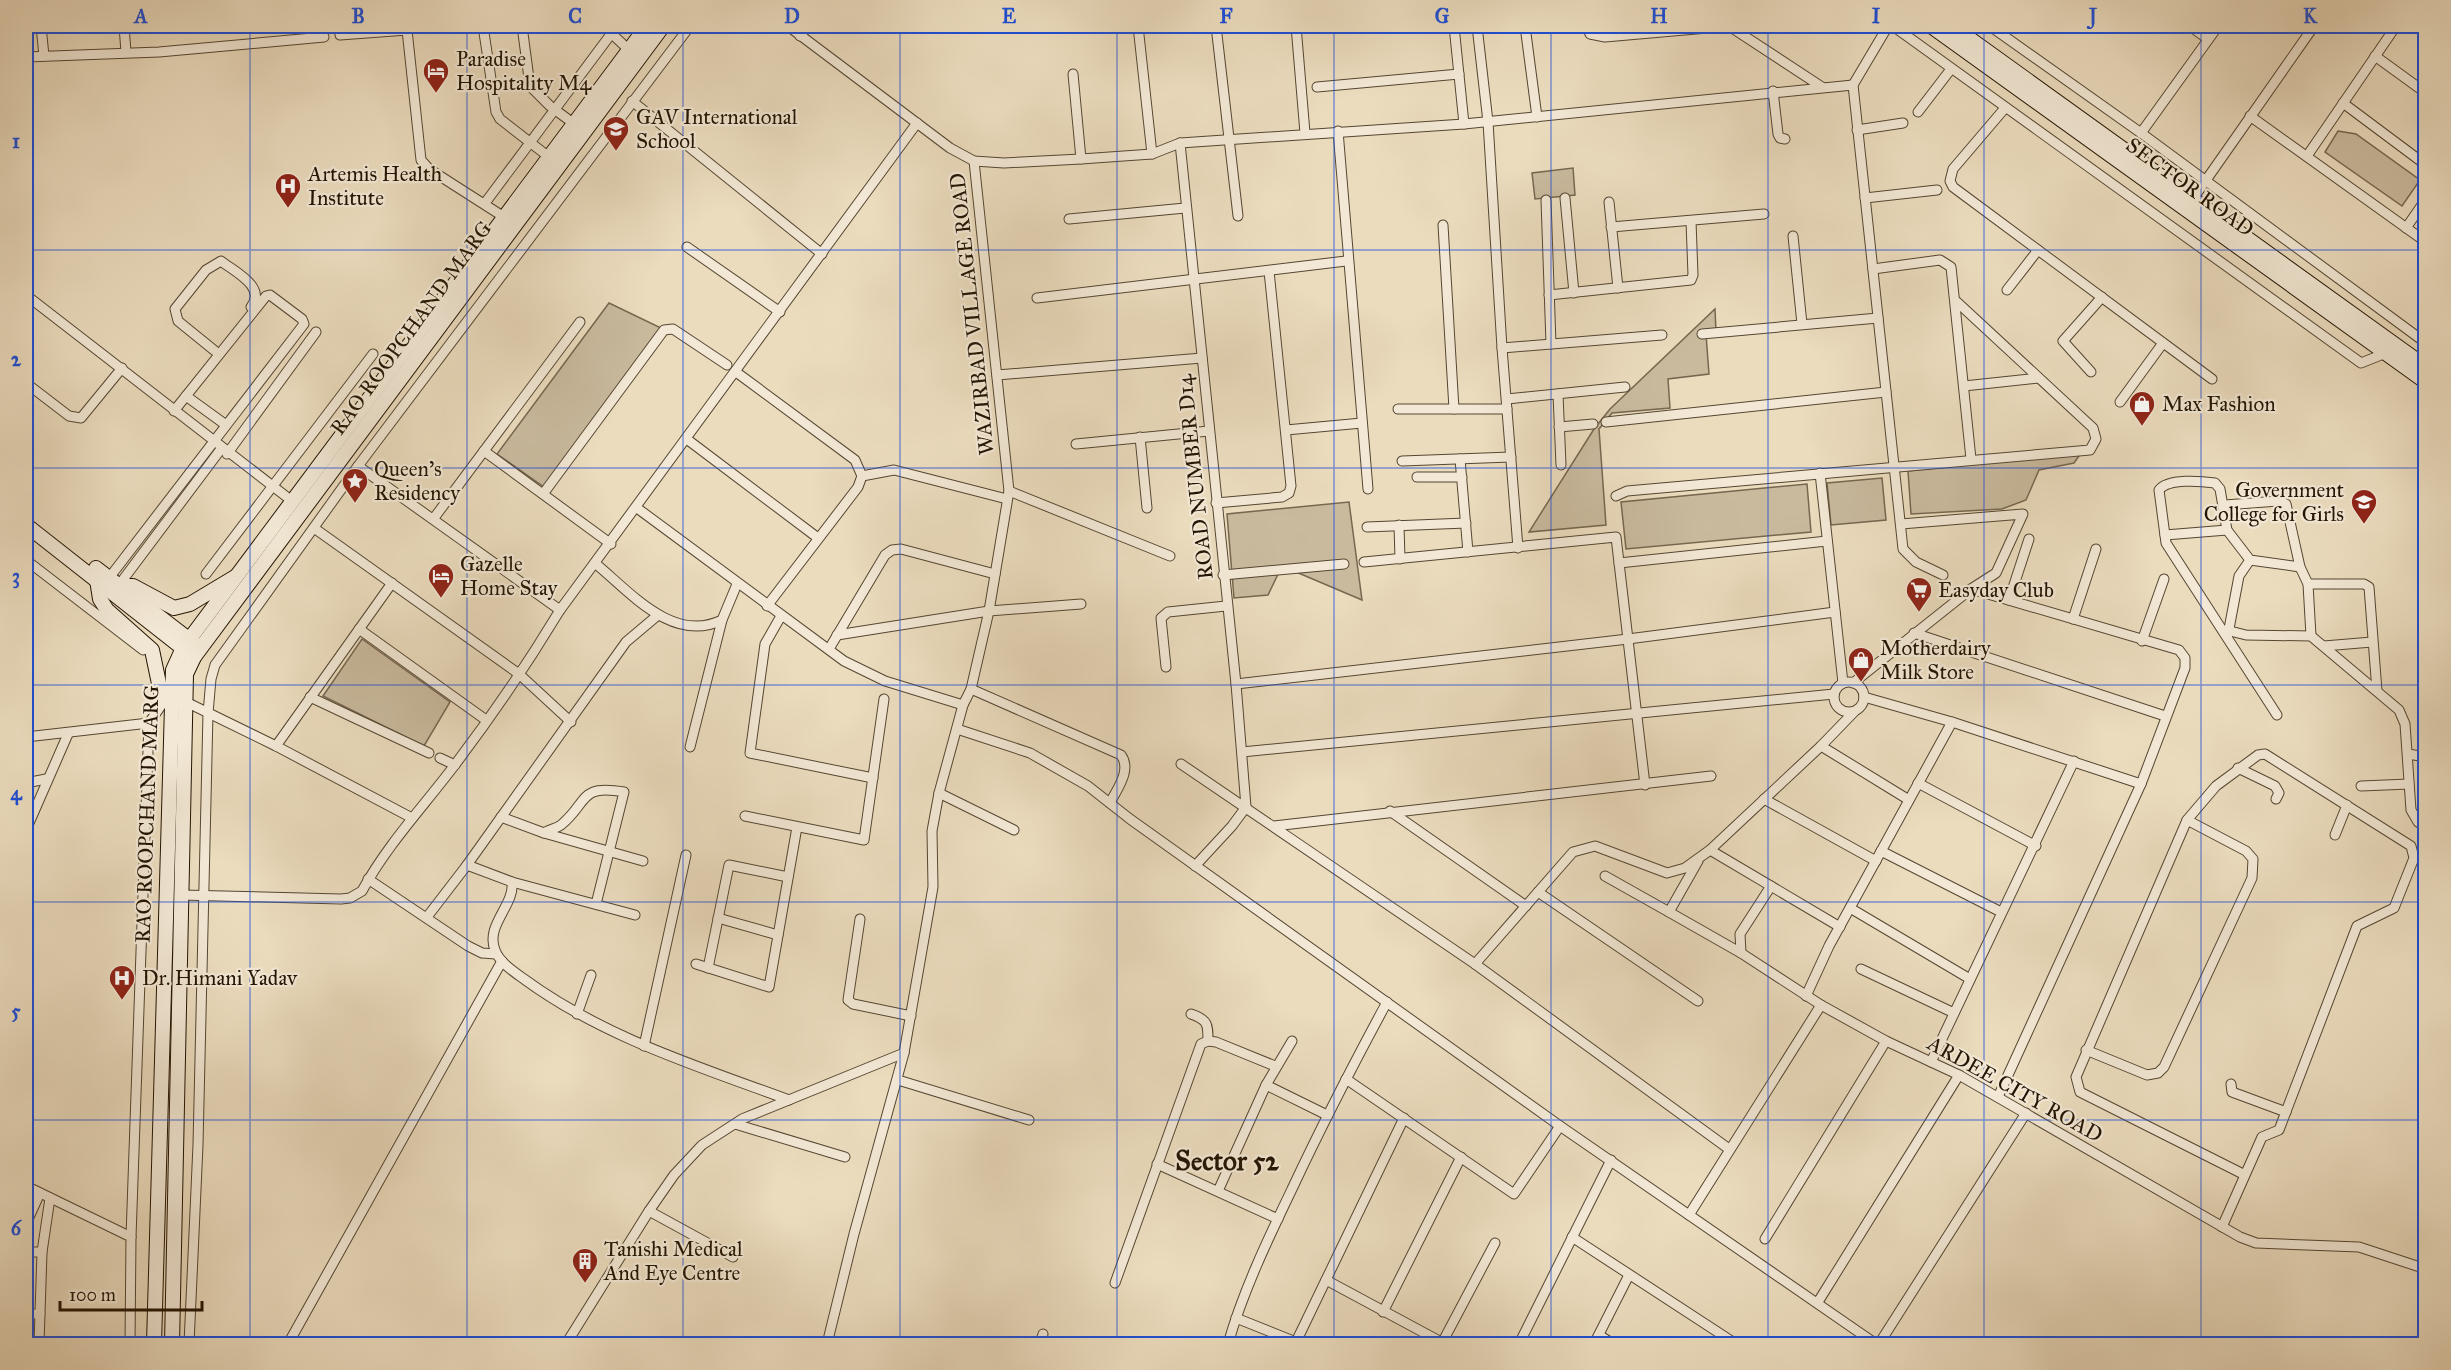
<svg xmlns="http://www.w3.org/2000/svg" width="2451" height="1370" viewBox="0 0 2451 1370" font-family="'IM FELL Great Primer',serif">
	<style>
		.green { fill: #c9ba9e; stroke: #766750; stroke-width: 1.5 }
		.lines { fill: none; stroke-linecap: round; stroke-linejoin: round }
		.street-casing { stroke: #554631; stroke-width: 11 }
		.secondary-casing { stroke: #231402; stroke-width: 16 }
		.street { stroke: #f2e8d5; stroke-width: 9 }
		.secondary { stroke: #f2e8d5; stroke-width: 14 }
		.grid { fill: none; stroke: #1d4ed8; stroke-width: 1.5; stroke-opacity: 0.55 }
		.labels { text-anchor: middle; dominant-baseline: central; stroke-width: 4.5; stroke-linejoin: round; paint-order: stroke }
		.poi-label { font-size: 21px; fill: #231402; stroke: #f2e8d5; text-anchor: start }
		.street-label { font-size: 21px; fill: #231402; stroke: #f2e8d5 }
		.district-label { font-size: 27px; font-weight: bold; fill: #231402; stroke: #f2e8d5 }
		.neatline { fill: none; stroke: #1d4ed8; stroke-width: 2 }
		.grid-label { font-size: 20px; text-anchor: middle; font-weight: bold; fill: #1d4ed8 }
	</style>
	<rect width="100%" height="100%" fill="#ebdcbe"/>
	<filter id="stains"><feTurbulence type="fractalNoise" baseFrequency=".00333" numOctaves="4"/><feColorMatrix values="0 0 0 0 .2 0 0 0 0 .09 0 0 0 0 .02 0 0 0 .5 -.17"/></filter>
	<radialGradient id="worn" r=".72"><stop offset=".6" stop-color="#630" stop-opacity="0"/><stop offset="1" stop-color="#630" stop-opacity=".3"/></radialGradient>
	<!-- green -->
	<g class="green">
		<polygon points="2338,131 2356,134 2420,180 2402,206 2325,152"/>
		<polygon points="1573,168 1575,195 1535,199 1532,173"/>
		<polygon points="609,303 661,328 544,487 497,454"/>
		<polygon points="1715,309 1716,332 1706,334 1709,374 1668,379 1670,408 1612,413 1599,429 1606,525 1529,532 1594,429 1610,409"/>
		<polygon points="2081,453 2074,463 2039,470 2026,500 2002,509 1911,514 1908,471"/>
		<polygon points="1882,478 1886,520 1831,525 1827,483"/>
		<polygon points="1807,484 1811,532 1626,549 1621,502"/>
		<polygon points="1349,502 1362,600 1282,566 1268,595 1234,598 1227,514"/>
		<polygon points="362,639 450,702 424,746 323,696"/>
	</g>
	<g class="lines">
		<!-- street casing -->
		<g class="street-casing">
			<g id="street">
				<polyline points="41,26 44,56"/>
				<polyline points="124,26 126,52"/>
				<polyline points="483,26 496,112 500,119 549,157"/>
				<polyline points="522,26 530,86 550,106 577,126"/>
				<polyline points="788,26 950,148 974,161 1004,163 1081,159 1152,154 1180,143 1464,124 1853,85"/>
				<polyline points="1138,26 1152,154"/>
				<polyline points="1216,26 1238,216"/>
				<polyline points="1296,26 1305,133"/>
				<polyline points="1454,26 1464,124"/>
				<polyline points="1477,26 1488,122 1502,348 1518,548"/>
				<polyline points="1525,26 1537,117"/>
				<polyline points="1587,26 1590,34 1605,37 1730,26"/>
				<polyline points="1729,26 1822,87"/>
				<polyline points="1888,26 1853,85 1903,549 1916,562 1943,575"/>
				<polyline points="1893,26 2361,363 2386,353"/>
				<polyline points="1990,26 2141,133 2426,343"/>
				<polyline points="2190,26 2208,39"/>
				<polyline points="610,28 611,33 629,50"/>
				<polyline points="340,35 407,30 421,160 429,169 504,217"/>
				<polyline points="800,36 808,26"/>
				<polyline points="2375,56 2426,93"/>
				<polyline points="26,57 159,52 324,37"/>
				<polyline points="1073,74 1081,159"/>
				<polyline points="1317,87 1459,74"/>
				<polyline points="1773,91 1778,134 1780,138 1785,139"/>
				<polyline points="632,101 822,254"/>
				<polyline points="2343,103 2426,165"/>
				<polyline points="2005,108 1953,169 1950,181 1953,187 2212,379"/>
				<polyline points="1918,112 1951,69"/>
				<polyline points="2250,116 2426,242"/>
				<polyline points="1857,130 1903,123"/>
				<polyline points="1338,131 1368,489"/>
				<polyline points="2141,133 2218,26"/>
				<polyline points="1180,143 1236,684 1246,807"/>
				<polyline points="2307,156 2396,26"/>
				<polyline points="1565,198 1574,293"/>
				<polyline points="1865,198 1937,190"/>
				<polyline points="1546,200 1551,344"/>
				<polyline points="1609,202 1618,288"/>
				<polyline points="485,203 617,26"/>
				<polyline points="2190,203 2314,26"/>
				<polyline points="1069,219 1185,208"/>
				<polyline points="1443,225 1454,409"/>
				<polyline points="1611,227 1764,214"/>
				<polyline points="2406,228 2426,199"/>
				<polyline points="1793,236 1802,324"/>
				<polyline points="687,247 780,312"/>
				<polyline points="1873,269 1940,260 1951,267 1971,459"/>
				<polyline points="2007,290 2038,250"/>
				<polyline points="26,295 292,501"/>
				<polyline points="1549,295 1691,280 1693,275 1691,221"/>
				<polyline points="1037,298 1346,261"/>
				<polyline points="1702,334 1878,318"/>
				<polyline points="1502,348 1662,335"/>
				<path d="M215,351L178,321L175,309L206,270L221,261C235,272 267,287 251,307"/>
				<polyline points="736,372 855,460 862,476 858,487 767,606"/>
				<polyline points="2091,372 2063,341 2102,297"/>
				<polyline points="997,375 1202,358"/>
				<polyline points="26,383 69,416 81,418 122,368"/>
				<polyline points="1964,386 2038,378"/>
				<polyline points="1558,394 1561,465"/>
				<polyline points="186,396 226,425"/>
				<polyline points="1507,399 1625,387"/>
				<polyline points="2120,402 2163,343"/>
				<polyline points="1398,409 1507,409"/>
				<polyline points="1606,422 1886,392"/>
				<polyline points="1559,427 1593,424"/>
				<polyline points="1286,430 1362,423"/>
				<polyline points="1140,437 1147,508"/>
				<polyline points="688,440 818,538"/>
				<polyline points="1076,444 1209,431"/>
				<polyline points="484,451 611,544"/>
				<polyline points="227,454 316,332"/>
				<polyline points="1460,459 1468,552"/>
				<polyline points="1402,461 1511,457"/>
				<polyline points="358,466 560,610"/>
				<polyline points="1820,473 1843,683"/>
				<polyline points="862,476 894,470 1007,499"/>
				<polyline points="1417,477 1462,477"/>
				<polyline points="1009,491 1170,556"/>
				<polyline points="543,494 664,330 673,329 727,365"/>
				<polyline points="1616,496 1627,491 2090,450 2096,439 2093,428 1957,302"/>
				<polyline points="1216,503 1282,497 1289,493 1291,486 1269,271"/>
				<polyline points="2225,505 2278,501 2286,504 2300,567 2308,584 2311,636"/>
				<polyline points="637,508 844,661 885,681 963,705"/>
				<polyline points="434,518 580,322"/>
				<polyline points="1399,525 1400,559"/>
				<polyline points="1367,527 1466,523"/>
				<polyline points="314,528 519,674 571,722"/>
				<polyline points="2165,535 2227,530"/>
				<polyline points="26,560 143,650"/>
				<polyline points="1364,562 1616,537 1645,785"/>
				<polyline points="1619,563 1827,541"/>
				<path d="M596,564C630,592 673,644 722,620L737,584"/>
				<polyline points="206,574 373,354"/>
				<polyline points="1223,575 1344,564"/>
				<polyline points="109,578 304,324 302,319 270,295 266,296 174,411"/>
				<polyline points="2308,584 2364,584 2369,587 2377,691"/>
				<polyline points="119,585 221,449"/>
				<polyline points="1971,589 2179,650 2185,658 2185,668 2141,784 1998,1097"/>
				<polyline points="2009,600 2029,539"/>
				<polyline points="781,616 765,644 750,753 873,778"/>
				<polyline points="2073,619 2096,549"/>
				<polyline points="359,629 486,720"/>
				<polyline points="2230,631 2246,635 2311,636 2399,710 2405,724 2411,810 2418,822 2426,827"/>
				<polyline points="1914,633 2165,716"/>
				<polyline points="2228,634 2239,576 2250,560"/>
				<polyline points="837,635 989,611 1081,604"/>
				<polyline points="2142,641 2164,579"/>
				<polyline points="2324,646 2372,642"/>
				<polyline points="829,649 885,555 892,550 901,549 995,574"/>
				<polyline points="1166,667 1161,618 1168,612 1226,606"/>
				<circle cx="1849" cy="697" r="15"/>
				<polyline points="1853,683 1971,589 1996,573 2023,514 1901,524"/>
				<polyline points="1236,684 1628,639 1835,612"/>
				<path d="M971,689L1121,755C1132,770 1117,789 1110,803"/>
				<polyline points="310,697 429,753"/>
				<polyline points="1864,697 1952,722 2141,784"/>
				<polyline points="186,702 276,746 412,818"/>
				<path d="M2277,715L2166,543L2159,490C2168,478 2201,481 2215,483L2220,489L2227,530L2250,560L2300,567"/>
				<polyline points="957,729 1030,753 1088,786 1130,819 1560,1126 1876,1344"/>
				<polyline points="26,737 149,723 165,700"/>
				<polyline points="276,746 392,583"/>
				<polyline points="1821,746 1909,800"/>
				<polyline points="690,747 722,620"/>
				<polyline points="1242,752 1834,694"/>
				<polyline points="2408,754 2426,757"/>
				<polyline points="440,758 455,765"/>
				<polyline points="1181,764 1475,964 1729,1149"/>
				<polyline points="2238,768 2275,786 2279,793 2276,799"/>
				<polyline points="26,783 46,779"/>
				<polyline points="1918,783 2036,846"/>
				<polyline points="2361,786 2409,784"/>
				<polyline points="939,793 1014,830"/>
				<polyline points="1764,799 1876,861"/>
				<polyline points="1390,811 1526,906"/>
				<polyline points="745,816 864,840 884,699"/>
				<path d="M501,817L544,833C549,829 556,829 561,825C589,802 578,784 624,792L596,904"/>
				<polyline points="1274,826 1711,776"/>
				<polyline points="26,830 68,734"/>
				<polyline points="544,833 643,861"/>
				<polyline points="2335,835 2347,805"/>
				<polyline points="1710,850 1840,927"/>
				<polyline points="1881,851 2001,912"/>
				<path d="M467,865L512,882C515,905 485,925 495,950C499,962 514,972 524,979C603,1037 697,1066 789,1100"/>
				<polyline points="1195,866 1232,826 1246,807"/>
				<polyline points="1605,876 1669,912 1698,861"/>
				<polyline points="368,879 468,946 482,953 496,954"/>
				<polyline points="512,882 635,915"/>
				<polyline points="1771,886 1740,934 1741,953 1821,1005 1886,1041 1959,1075 2240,1237 2256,1243 2359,1247 2426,1269"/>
				<polyline points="1538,892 1698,1001"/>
				<path d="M181,895L341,899L350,898L362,891C387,845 423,807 454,766C492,716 528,663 560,610L917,123"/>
				<polyline points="1850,908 1970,979"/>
				<polyline points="1669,912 1741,953"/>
				<polyline points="427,917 467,865 626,642 658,615"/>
				<polyline points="718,918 778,935"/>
				<polyline points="860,919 848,1000 853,1004 911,1016"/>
				<polyline points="696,964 769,987 797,827"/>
				<polyline points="1475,964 1573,852 1595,846 1667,873 1685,868 1710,850 1821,746 1854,712"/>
				<polyline points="708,968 729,865 788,877"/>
				<polyline points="1861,969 1954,1013"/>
				<polyline points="1806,996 1829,946 1952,722"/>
				<polyline points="577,1014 591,975"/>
				<path d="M1191,1014C1208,1020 1208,1024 1208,1041"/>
				<polyline points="1292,1041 1266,1085 1327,1115"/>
				<polyline points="644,1046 686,855"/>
				<polyline points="2086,1050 2147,1075 2158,1073 2164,1067 2252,878 2253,859 2246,851 2187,820"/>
				<polyline points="1931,1062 2074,761"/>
				<polyline points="1346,1079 1514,1194 1560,1126"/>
				<polyline points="898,1080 1029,1120"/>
				<polyline points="2231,1084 2232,1092 2286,1112"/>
				<polyline points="735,1124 845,1157"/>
				<polyline points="1157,1164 1278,1219"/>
				<polyline points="26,1186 131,1237 130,1344"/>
				<polyline points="1218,1191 1266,1085"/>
				<polyline points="649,1211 733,1257"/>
				<polyline points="1689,1215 1821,1005"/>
				<polyline points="26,1224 40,1193"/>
				<polyline points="2222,1227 2262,1137 2279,1130 2357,926 2394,908 2414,858 2411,846 2265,754 2258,755 2216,786 2187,820 2076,1077 2080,1092 2245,1175"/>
				<polyline points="131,1237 149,723"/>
				<polyline points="1572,1237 1736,1344"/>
				<polyline points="1765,1239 1886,1041"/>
				<polyline points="26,1252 42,1252"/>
				<polyline points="1326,1280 1445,1344"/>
				<polyline points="1115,1283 1201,1044 1208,1041 1216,1042 1275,1066"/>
				<polyline points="1818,1302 1959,1075"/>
				<polyline points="1383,1312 1461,1157"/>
				<polyline points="26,1314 40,1314"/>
				<polyline points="1236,1318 1301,1344"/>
				<polyline points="1599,1335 1613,1344"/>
				<polyline points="1296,1342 1404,1118"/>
				<polyline points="1442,1343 1495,1243"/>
				<polyline points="39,1344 42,1252 50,1198"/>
				<polyline points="189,1344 198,1145 208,713 211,679 215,665 358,466 690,26"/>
				<polyline points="288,1344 502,961"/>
				<polyline points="566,1344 649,1211 674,1175 702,1145 742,1119 904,1053"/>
				<polyline points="827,1344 854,1234 904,1053 933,887 932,831 939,793 963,705 971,689 989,611 1009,491 974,161"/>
				<polyline points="1040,1344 1043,1334"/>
				<path d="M1228,1344C1243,1291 1268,1239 1292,1189C1322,1125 1354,1063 1387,1002"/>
				<polyline points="1519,1344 1611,1160"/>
				<polyline points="1594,1344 1629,1275"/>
				<polyline points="1879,1344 2026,1113"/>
				<polyline points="2198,1344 2205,1342 2213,1344"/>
			</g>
		</g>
		<!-- secondary casing -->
		<g class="secondary-casing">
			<g id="secondary">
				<polyline points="1931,26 2426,382"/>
				<polyline points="1952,26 2426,367"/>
				<polyline points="26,525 194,657 663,26"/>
				<polyline points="96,568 195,644"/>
				<polyline points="97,580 100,599 107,610 152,650 162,698 176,702"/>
				<polyline points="121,586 133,586 174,608 190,604 235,577"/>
				<polyline points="154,1344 173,670 183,648 647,26"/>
				<polyline points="172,1344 186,674 194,657"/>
			</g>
		</g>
		<!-- street -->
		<use href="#street" class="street"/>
		<!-- secondary -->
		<use href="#secondary" class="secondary"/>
	</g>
	<!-- grid -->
	<path class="grid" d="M250,26V1344M467,26V1344M683,26V1344M900,26V1344M1117,26V1344M1334,26V1344M1551,26V1344M1768,26V1344M1984,26V1344M2201,26V1344M26,250H2426M26,468H2426M26,685H2426M26,902H2426M26,1120H2426"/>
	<!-- icons -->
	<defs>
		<g id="hotel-pin" transform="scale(1.35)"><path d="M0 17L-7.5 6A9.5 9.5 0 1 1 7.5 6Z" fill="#8f2418" stroke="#f2e8d5"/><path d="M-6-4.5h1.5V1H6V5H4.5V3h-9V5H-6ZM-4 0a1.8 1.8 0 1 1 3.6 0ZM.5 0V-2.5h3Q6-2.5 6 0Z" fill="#fff"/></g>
		<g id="school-pin" transform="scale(1.35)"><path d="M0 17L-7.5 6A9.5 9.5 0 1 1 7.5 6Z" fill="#8f2418" stroke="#f2e8d5"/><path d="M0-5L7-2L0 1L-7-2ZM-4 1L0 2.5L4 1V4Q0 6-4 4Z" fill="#fff"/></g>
		<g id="hospital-pin" transform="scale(1.35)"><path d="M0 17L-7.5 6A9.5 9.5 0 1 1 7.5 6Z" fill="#8f2418" stroke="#f2e8d5"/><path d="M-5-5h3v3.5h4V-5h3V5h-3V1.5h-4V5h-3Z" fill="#fff"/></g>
		<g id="shop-pin" transform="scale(1.35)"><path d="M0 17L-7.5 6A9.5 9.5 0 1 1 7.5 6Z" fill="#8f2418" stroke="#f2e8d5"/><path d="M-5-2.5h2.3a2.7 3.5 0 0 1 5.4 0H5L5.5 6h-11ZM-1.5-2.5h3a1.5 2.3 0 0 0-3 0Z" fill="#fff"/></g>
		<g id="sight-pin" transform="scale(1.35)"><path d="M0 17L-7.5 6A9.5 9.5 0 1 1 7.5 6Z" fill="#8f2418" stroke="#f2e8d5"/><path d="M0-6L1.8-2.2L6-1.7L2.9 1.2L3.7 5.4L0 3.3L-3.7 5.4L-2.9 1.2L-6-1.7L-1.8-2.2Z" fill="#fff"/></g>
		<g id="university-pin" transform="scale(1.35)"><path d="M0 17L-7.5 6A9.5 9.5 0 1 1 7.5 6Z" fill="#8f2418" stroke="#f2e8d5"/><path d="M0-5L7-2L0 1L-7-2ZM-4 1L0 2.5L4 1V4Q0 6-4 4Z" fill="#fff"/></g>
		<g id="supermarket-pin" transform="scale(1.35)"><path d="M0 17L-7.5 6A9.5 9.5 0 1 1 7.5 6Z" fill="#8f2418" stroke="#f2e8d5"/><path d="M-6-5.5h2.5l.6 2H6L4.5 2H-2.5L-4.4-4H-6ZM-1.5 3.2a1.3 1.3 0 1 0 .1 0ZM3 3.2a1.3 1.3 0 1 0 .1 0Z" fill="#fff"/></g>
		<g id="building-pin" transform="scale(1.35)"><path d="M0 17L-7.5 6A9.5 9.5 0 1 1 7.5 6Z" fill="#8f2418" stroke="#f2e8d5"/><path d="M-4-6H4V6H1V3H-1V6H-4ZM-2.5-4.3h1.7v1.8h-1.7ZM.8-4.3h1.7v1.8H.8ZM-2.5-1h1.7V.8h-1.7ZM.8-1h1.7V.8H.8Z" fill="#fff"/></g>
	</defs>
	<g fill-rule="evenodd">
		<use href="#hotel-pin" x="436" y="71"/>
		<use href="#school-pin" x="616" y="129"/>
		<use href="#hospital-pin" x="288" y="186"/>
		<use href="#shop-pin" x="2142" y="404"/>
		<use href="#sight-pin" x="355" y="481"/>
		<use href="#university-pin" x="2364" y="502"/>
		<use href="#hotel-pin" x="441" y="576"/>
		<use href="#supermarket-pin" x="1919" y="590"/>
		<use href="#shop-pin" x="1861" y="660"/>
		<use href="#hospital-pin" x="122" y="978"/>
		<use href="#building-pin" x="585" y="1261"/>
	</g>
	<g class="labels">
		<!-- poi labels -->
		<g class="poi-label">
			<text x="456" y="59">Paradise<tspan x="456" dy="24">Hospitality M4</tspan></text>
			<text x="636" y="117">GAV International<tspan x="636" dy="24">School</tspan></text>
			<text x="308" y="174">Artemis Health<tspan x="308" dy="24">Institute</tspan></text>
			<text x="2162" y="404">Max Fashion</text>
			<text x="374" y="469">Queen's<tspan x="374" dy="24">Residency</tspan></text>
			<text x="2344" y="490" text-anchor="end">Government<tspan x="2344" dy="24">College for Girls</tspan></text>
			<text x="460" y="564">Gazelle<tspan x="460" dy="24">Home Stay</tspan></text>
			<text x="1938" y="590">Easyday Club</text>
			<text x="1880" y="648">Motherdairy<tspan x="1880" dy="24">Milk Store</tspan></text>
			<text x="142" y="978">Dr. Himani Yadav</text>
			<text x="604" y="1249">Tanishi Medical<tspan x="604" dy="24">And Eye Centre</tspan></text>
		</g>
		<!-- street labels -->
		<g class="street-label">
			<text transform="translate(2190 187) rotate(36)">SECTOR ROAD</text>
			<text transform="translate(972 314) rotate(-96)">WAZIRBAD VILLAGE ROAD</text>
			<text transform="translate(411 328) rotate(-54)">RAO ROOPCHAND MARG</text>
			<text transform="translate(1195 477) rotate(-96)">ROAD NUMBER D14</text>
			<text transform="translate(147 814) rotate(-88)">RAO ROOPCHAND MARG</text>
			<text transform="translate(2015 1089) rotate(29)">ARDEE CITY ROAD</text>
		</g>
		<!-- district labels -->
		<g class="district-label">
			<text x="1227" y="1160">Sector 52</text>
		</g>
	</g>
	<!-- margin -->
	<rect width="2451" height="1370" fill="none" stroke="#ebdcbe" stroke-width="66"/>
	<!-- scale -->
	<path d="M60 1301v9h142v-9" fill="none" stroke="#231402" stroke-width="3"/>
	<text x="69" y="1301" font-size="18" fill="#231402" stroke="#f2e8d5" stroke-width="4.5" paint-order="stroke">100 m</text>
	<rect x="33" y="33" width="2385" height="1304" class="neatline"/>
	<g class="grid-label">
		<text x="141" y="23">A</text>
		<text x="358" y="23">B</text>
		<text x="575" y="23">C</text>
		<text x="792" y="23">D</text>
		<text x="1009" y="23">E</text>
		<text x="1226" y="23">F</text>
		<text x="1442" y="23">G</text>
		<text x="1659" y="23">H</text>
		<text x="1876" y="23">I</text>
		<text x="2093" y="23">J</text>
		<text x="2310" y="23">K</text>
		<text x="16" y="148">1</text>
		<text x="16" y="366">2</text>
		<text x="16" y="583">3</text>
		<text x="16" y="800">4</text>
		<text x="16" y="1018">5</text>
		<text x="16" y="1235">6</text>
	</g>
	<rect width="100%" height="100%" filter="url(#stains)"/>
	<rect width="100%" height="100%" fill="url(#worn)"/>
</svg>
